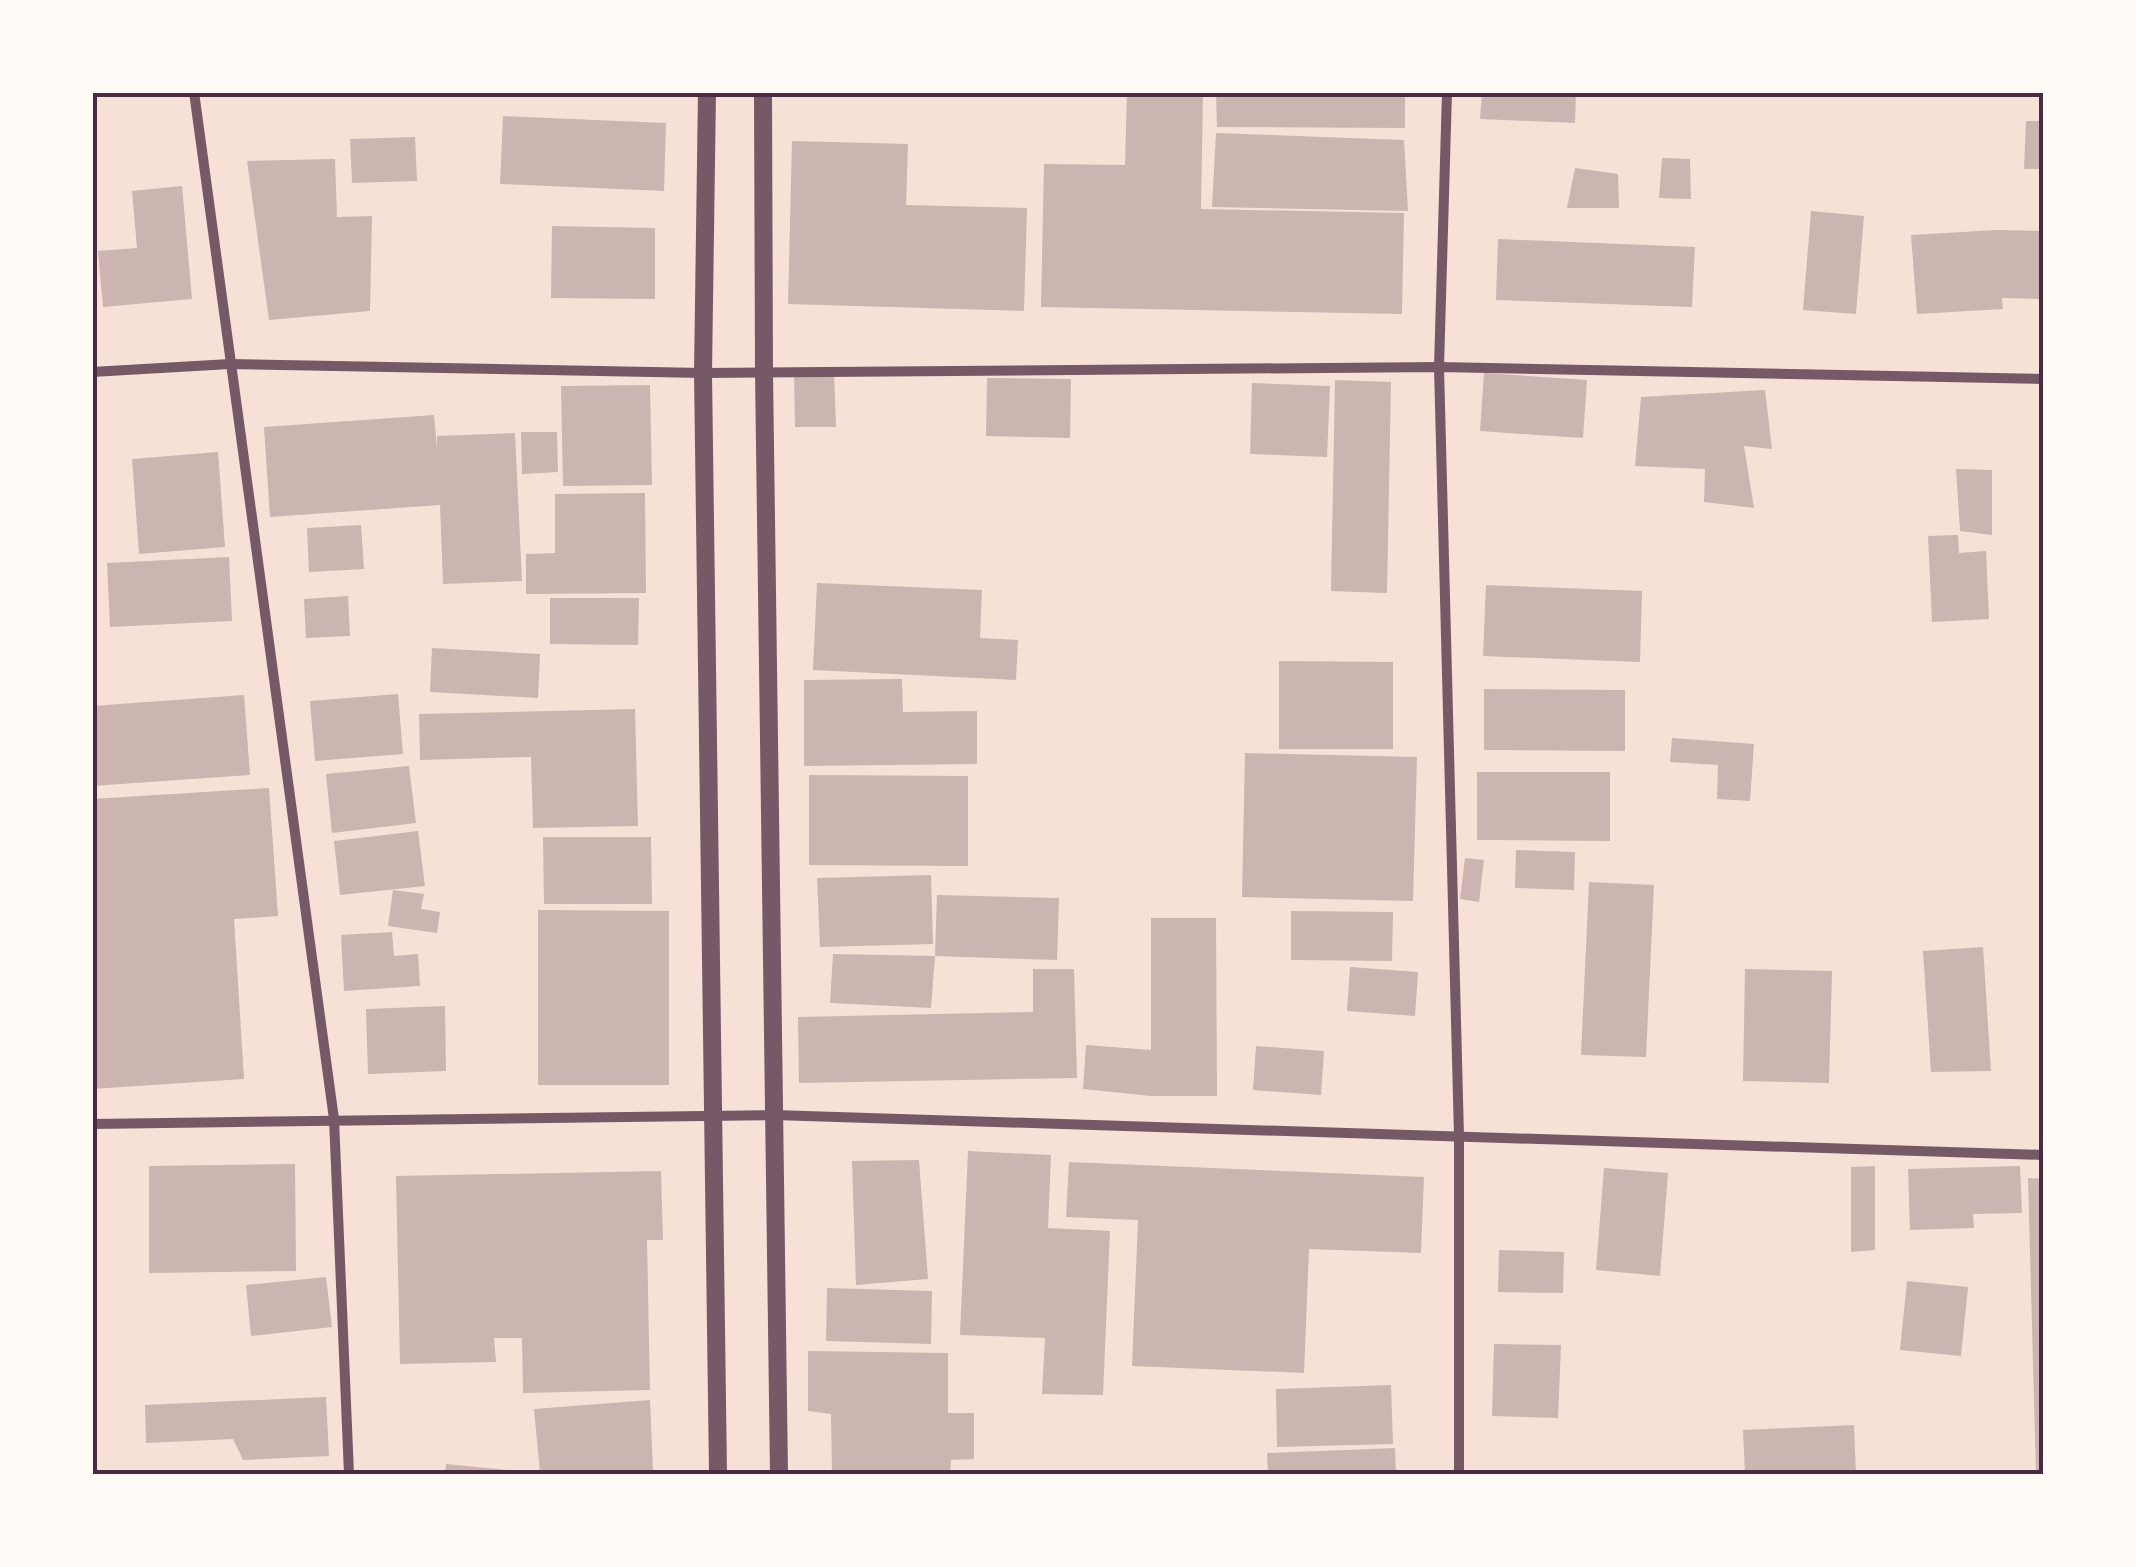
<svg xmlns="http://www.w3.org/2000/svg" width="2136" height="1567" viewBox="0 0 2136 1567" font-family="'Nunito Sans',sans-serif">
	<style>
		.building { fill: #ccb4b1 }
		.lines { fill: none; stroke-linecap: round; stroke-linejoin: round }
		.minor { stroke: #755966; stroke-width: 10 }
		.tertiary { stroke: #755966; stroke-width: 18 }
		.neatline { fill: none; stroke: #4a2c40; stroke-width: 4 }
	</style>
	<rect width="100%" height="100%" fill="#f7e1d7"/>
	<!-- building -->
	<g class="building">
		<polygon points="1127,92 1203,92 1201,209 1404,213 1402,314 1041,307 1044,164 1125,165"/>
		<polygon points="1216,92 1405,92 1405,128 1217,127"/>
		<polygon points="1482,92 1576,92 1575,123 1480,119"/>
		<polygon points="503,116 666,123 664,191 500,184"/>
		<polygon points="2026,121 2044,121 2044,169 2024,169"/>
		<polygon points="1216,133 1404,140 1408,211 1212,207"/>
		<polygon points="415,137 417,181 352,183 350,139"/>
		<polygon points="792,141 908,144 906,205 1027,208 1024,311 788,304"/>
		<polygon points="1662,158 1690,159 1691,199 1659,198"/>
		<polygon points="335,159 337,217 372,216 370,311 269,320 247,161"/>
		<polygon points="1575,168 1618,174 1619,208 1567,208"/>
		<polygon points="182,186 192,299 103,307 98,251 137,248 132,191"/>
		<polygon points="1811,211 1864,216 1856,314 1803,310"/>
		<polygon points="552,226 655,228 655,299 551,298"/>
		<polygon points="1997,230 2044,231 2044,299 2002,298 2003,309 1917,314 1911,235"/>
		<polygon points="1498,239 1695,247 1692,307 1496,300"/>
		<polygon points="1484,373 1587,380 1583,438 1480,431"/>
		<polygon points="794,374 834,374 836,427 795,427"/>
		<polygon points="987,378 1071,379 1070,438 986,436"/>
		<polygon points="1335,380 1391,382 1387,593 1331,591"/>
		<polygon points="1252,383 1330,386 1327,457 1250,454"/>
		<polygon points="650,385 652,485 563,486 561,386"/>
		<polygon points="1765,390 1772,449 1744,446 1754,508 1704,502 1705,469 1635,466 1641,397"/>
		<polygon points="434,415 437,449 437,436 515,433 522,581 443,584 440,505 270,517 264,427"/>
		<polygon points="521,432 557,432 558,472 522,474"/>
		<polygon points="218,452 225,547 139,554 132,459"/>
		<polygon points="1956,469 1992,470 1992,535 1960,531"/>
		<polygon points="645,493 646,593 526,594 526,554 555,553 555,494"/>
		<polygon points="361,525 364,569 309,572 307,528"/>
		<polygon points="1958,535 1959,553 1986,551 1989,619 1932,622 1928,536"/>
		<polygon points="229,557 232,621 110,627 107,563"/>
		<polygon points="817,583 982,590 980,638 1018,640 1016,680 813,670"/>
		<polygon points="1486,585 1642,591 1640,662 1483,656"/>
		<polygon points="348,596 350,636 306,638 304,599"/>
		<polygon points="550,598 639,598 638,645 550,644"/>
		<polygon points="432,648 540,654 538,698 430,692"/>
		<polygon points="1279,661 1393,662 1393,749 1279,749"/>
		<polygon points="902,679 903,712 977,711 977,764 804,766 804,680"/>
		<polygon points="1484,689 1625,690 1625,751 1484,750"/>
		<polygon points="398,694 403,754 315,761 310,701"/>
		<polygon points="244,695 250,775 92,786 92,706"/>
		<polygon points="635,709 638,826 533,828 531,757 420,760 419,714"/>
		<polygon points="1672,738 1754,744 1750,801 1717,799 1718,765 1670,762"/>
		<polygon points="1245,753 1417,757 1413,901 1242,897"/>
		<polygon points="409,766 416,823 332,833 326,774"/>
		<polygon points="1477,772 1610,772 1610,841 1477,840"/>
		<polygon points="809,775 968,776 968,866 809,865"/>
		<polygon points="269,788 278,916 234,919 244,1079 92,1089 92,799"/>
		<polygon points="418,831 425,886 340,895 334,841"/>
		<polygon points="543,837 651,837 652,904 544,904"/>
		<polygon points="1516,850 1575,852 1574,890 1515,888"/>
		<polygon points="1465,858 1484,860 1479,902 1460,899"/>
		<polygon points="931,875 933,944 820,947 817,878"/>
		<polygon points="1589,882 1654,885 1646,1057 1581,1055"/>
		<polygon points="393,890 424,894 421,909 440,912 437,933 388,926"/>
		<polygon points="937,895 1059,898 1057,960 935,956 931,1008 830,1003 833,954 935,956"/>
		<polygon points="538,910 669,911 669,1085 538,1085"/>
		<polygon points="1291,911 1393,912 1392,961 1291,960"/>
		<polygon points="1151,918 1216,918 1217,1096 1151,1096 1083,1089 1086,1045 1151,1050"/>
		<polygon points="392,932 394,956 418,954 420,986 344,991 341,935"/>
		<polygon points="1983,947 1991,1071 1931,1072 1923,951"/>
		<polygon points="1350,967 1418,972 1415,1016 1347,1011"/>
		<polygon points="1033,969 1074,969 1077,1078 799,1083 798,1017 1033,1012"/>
		<polygon points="1745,969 1832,971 1829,1083 1743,1081"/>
		<polygon points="445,1006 446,1071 368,1074 366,1009"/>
		<polygon points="1256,1046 1324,1051 1321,1095 1253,1090"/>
		<polygon points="968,1151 1051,1155 1048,1228 1110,1231 1103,1395 1042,1394 1045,1338 960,1335"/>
		<polygon points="919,1160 928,1279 856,1285 852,1161"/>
		<polygon points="1069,1162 1424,1177 1421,1253 1309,1249 1304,1373 1132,1366 1138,1220 1066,1217"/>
		<polygon points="295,1164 296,1271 149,1273 149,1166"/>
		<polygon points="1875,1166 1875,1250 1851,1252 1851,1167"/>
		<polygon points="2020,1166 2022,1213 1973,1214 1974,1228 1910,1230 1908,1169"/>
		<polygon points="1604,1168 1668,1173 1660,1276 1596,1270"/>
		<polygon points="661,1171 663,1240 647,1240 650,1390 523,1393 522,1338 494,1338 496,1362 400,1364 396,1176"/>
		<polygon points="2028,1178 2044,1179 2044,1474 2036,1474"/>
		<polygon points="1499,1250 1564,1252 1563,1293 1498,1292"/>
		<polygon points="326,1277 332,1327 251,1336 246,1285"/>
		<polygon points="1907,1281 1968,1287 1961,1356 1900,1350"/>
		<polygon points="827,1288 932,1291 931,1344 826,1341"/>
		<polygon points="1494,1344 1561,1345 1558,1418 1492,1416"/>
		<polygon points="808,1351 948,1353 948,1413 974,1413 974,1459 951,1460 950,1474 832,1474 831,1414 808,1411"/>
		<polygon points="1391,1385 1393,1444 1277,1447 1276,1389"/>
		<polygon points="326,1397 329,1456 243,1460 233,1439 146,1443 145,1405"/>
		<polygon points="650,1400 653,1471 611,1472 611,1474 540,1473 534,1409"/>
		<polygon points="1854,1425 1856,1474 1745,1474 1743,1430"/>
		<polygon points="1395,1448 1396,1474 1268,1474 1267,1453"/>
		<polygon points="446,1464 528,1472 528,1474 445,1474"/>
	</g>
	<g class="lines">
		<!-- minor -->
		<g class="minor">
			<polyline points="194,92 334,1119 349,1474"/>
			<polyline points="1447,92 1439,367 1459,1136 1459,1474"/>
			<polyline points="92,372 230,364 703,373 1439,367 2044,379"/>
			<polyline points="92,1124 774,1115 2044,1155"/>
		</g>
		<!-- tertiary -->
		<g class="tertiary">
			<polyline points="707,92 703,373 718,1474"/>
			<polyline points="763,92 764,372 779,1474"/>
		</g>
	</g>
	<!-- border -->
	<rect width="2136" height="1567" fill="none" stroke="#fffaf5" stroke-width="190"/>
	<rect x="95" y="95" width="1946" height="1377" class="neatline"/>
</svg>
